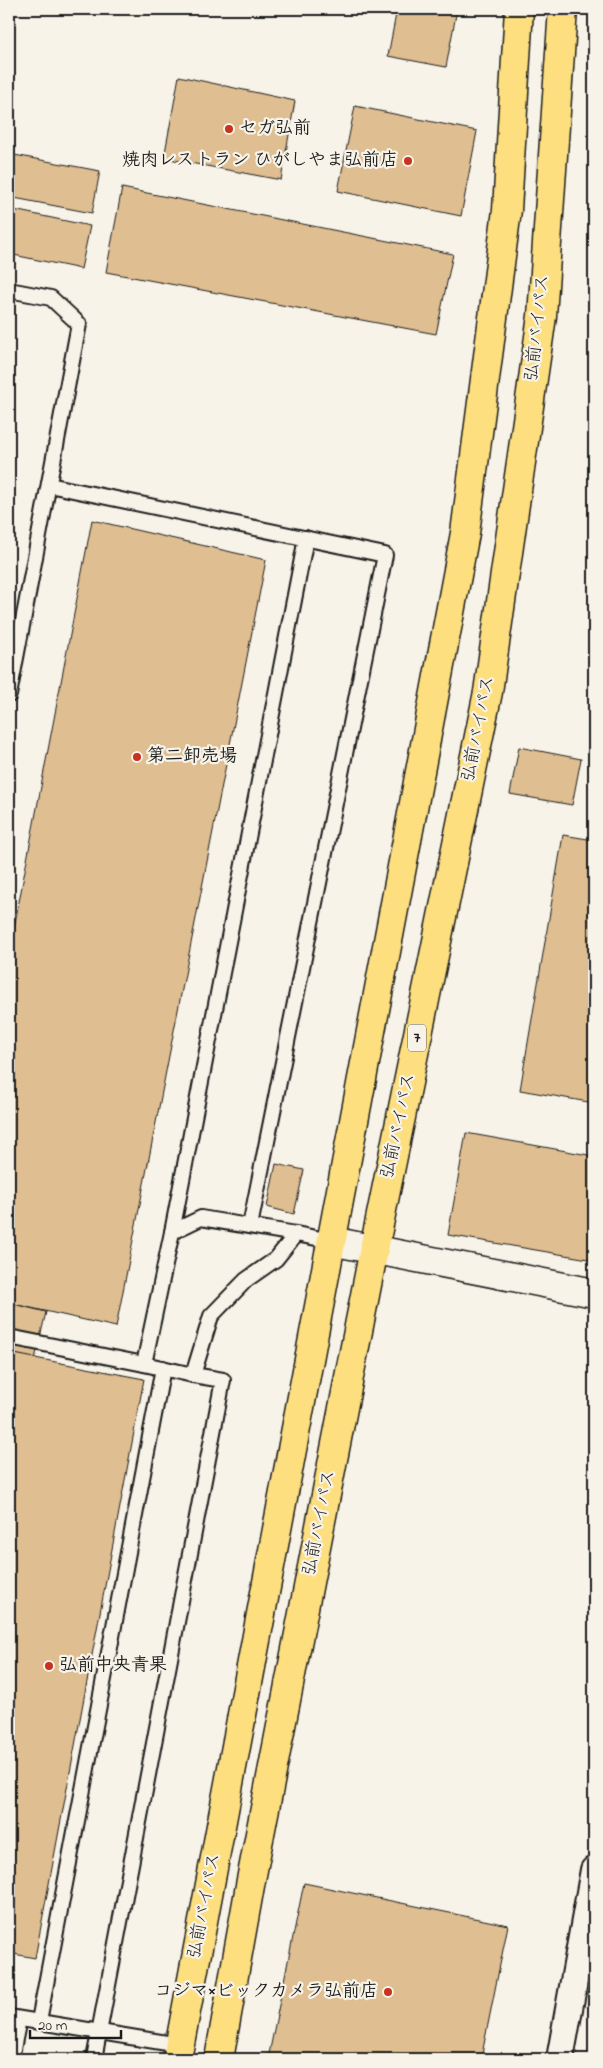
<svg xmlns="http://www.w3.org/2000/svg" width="603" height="2068" viewBox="0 0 603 2068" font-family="'Indie Flower','Klee One',sans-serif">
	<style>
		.building { fill: #dfbe91; stroke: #1c1c1c }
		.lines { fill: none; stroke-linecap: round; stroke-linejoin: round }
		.lane-casing { stroke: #1c1c1c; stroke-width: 18 }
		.street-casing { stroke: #1c1c1c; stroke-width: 30 }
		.secondary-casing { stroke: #1c1c1c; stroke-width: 31 }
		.highway-casing { stroke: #1c1c1c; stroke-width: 31 }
		.lane { stroke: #f7f3e8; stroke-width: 14 }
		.street { stroke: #f7f3e8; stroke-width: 26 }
		.secondary { stroke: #f7f3e8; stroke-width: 28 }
		.highway { stroke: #fddf80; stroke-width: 28 }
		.poi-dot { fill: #c8321e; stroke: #f7f3e8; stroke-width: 2 }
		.labels { text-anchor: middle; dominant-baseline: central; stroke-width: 4.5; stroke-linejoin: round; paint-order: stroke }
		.shield { fill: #f7f3e8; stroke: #5e5c59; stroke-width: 1 }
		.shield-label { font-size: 16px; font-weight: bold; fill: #1c1c1c }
		.poi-label { font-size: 18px; font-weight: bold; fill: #1c1c1c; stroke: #f7f3e8; text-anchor: start }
		.street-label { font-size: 18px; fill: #1c1c1c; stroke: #f7f3e8 }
	</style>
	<rect width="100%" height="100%" fill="#f7f3e8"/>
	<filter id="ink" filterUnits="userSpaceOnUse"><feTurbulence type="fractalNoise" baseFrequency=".02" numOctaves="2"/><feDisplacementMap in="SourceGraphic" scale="10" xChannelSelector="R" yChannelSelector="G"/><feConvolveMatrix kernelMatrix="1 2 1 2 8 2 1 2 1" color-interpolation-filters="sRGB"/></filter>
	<g filter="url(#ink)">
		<!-- building -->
		<g class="building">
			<polygon points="397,9 457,9 446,67 388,56"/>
			<polygon points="179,76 295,101 281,180 164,158"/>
			<polygon points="355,106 477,131 461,216 338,191"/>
			<polygon points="9,154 100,171 92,213 9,197"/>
			<polygon points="122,188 453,254 436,334 106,272"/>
			<polygon points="9,209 90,226 81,269 9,254"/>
			<polygon points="92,520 266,560 116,1327 9,1303 9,954"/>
			<polygon points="519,747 581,759 572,805 510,794"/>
			<polygon points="563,835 594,840 594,1103 520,1090"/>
			<polygon points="466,1133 594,1156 594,1260 448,1235"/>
			<polygon points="276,1164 304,1170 294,1214 267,1207"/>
			<polygon points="9,1303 46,1312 35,1359 9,1353"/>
			<polygon points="9,1353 144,1379 35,1958 9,1953"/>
			<polygon points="304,1883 508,1925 481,2059 268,2059"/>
		</g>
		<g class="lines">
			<!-- lane casing -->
			<g class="lane-casing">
				<g id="lane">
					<polyline points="9,290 51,298 79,324 9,695"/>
					<polyline points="49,485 385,555 250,1226"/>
					<polyline points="172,1232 306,538"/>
					<polyline points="9,1337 144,1364"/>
					<polyline points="193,1375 144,1364 172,1232 201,1218 296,1234"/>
					<polyline points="9,2017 179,2045"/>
					<polyline points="39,2021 163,1368"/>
					<polyline points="11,2059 19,2019"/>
					<polyline points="94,2059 223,1380 193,1375 211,1316 246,1280 276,1259 296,1234 331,1241"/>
				</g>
			</g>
			<!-- street casing -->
			<g class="street-casing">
				<polyline id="street" points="560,2059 594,1870"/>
			</g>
			<!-- secondary casing -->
			<g class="secondary-casing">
				<polyline id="secondary" points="331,1241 594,1293"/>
			</g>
			<!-- highway casing -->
			<g class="highway-casing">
				<g id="highway">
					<polyline points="177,2059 465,533 507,210 519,9"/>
					<polyline points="219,2059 251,1880 374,1249 488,692 542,316 563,9"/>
				</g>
			</g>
			<!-- lane -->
			<use href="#lane" class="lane"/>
			<!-- street -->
			<use href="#street" class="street"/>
			<!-- secondary -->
			<use href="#secondary" class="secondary"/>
			<!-- highway -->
			<use href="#highway" class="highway"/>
		</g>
	</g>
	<!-- markers -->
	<g class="poi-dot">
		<circle cx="229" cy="129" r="5"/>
		<circle cx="408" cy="161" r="5"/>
		<circle cx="137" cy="757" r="5"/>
		<circle cx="49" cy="1666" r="5"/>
		<circle cx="388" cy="1992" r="5"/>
	</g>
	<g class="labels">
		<!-- shield labels -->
		<rect class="shield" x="408" y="1024.5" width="18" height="27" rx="4"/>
		<g class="shield-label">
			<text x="417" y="1038">7</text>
		</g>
		<!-- poi labels -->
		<g class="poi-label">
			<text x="239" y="129">セガ弘前</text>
			<text x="398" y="161" text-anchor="end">焼肉レストラン ひがしやま弘前店</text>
			<text x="147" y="757">第二卸売場</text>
			<text x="59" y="1666">弘前中央青果</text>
			<text x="378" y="1992" text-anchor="end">コジマ×ビックカメラ弘前店</text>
		</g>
		<!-- street labels -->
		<g class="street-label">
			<text transform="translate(538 328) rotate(-84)">弘前バイパス</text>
			<text transform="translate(479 729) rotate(-79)">弘前バイパス</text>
			<text transform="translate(399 1126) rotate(-78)">弘前バイパス</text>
			<text transform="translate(320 1523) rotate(-79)">弘前バイパス</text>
			<text transform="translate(205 1906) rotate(-79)">弘前バイパス</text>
		</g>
	</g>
	<!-- margin -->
	<rect width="603" height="2068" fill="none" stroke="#f7f3e8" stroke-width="30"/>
	<rect x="15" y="15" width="573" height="2038" fill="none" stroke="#1c1c1c" stroke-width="2" filter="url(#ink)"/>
	<!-- scale -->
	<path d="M30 2030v8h91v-8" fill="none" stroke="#1c1c1c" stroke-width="2.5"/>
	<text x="38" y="2030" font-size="15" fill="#1c1c1c" stroke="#f7f3e8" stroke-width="4" paint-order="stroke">20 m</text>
</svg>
